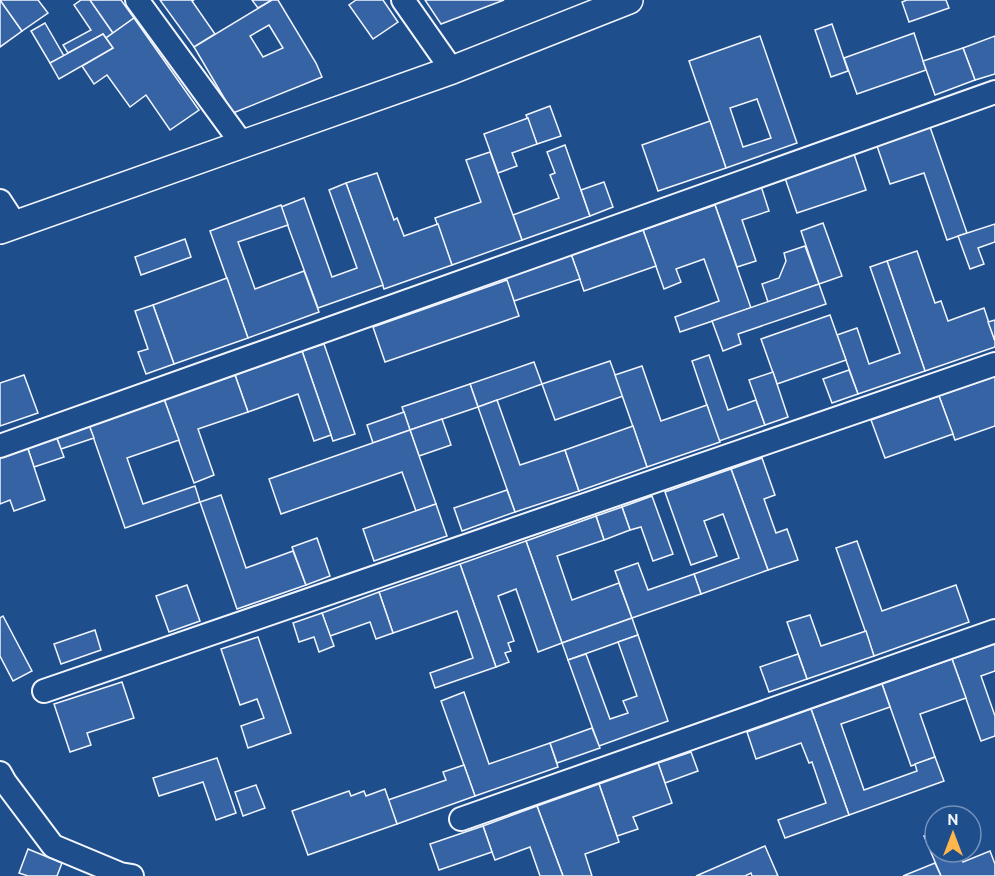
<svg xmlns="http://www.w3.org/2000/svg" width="995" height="876" viewBox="0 0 995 876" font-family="Cabin,sans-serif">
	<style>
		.building { fill: #3563a3; stroke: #f2f6ff; stroke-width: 1.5; fill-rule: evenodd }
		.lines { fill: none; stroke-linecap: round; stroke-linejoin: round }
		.minor-casing { stroke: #f2f6ff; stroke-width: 26 }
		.tertiary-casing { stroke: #f2f6ff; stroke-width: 30 }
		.minor { stroke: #1f4e8c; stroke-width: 22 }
		.tertiary { stroke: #1f4e8c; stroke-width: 27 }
	</style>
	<rect width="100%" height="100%" fill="#1f4e8c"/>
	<!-- building -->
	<g class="building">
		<polygon points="0,0 22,31 0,47"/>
		<polygon points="0,0 38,0 48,13 22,31"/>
		<polygon points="81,0 90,0 113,33 106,38 103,34 68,53 63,45 91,30 74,5"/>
		<polygon points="90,0 121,0 134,18 113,33"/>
		<polygon points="160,0 194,0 192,1 215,34 194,47"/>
		<polygon points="252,0 272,0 258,8"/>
		<path d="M272,0H278L316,63L322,77L233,113L194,47ZM269,25L283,48L263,57L250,36Z"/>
		<polygon points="356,0 383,0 398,22 373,39 349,5"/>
		<polygon points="425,0 504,0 441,24"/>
		<polygon points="907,0 946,0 949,8 909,22 902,2"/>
		<polygon points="134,18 199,110 170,130 146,95 130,107 107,75 94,84 82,66 113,48 106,38"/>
		<polygon points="45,23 64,56 50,63 31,31"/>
		<polygon points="832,24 848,71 831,77 815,30"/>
		<polygon points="914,33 926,70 857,94 844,58"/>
		<polygon points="103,34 113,48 59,79 50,63"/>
		<path d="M760,36L797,143L726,168L689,61ZM757,99L771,138L743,147L730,108Z"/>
		<polygon points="995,36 995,74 975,80 963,48"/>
		<polygon points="963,48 975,80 935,95 923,61"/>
		<polygon points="550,106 561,136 537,144 526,115"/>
		<polygon points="528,118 537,144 512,153 517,166 498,173 484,134"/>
		<polygon points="710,121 726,168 658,191 642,145"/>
		<polygon points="930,127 967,233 947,240 924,173 890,184 877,146"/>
		<polygon points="565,145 590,216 522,240 513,215 559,198 550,175 555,173 547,152"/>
		<polygon points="490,152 522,240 452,265 435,218 481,202 466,160"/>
		<polygon points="854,154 866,190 797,213 785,178"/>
		<polygon points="377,173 394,220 397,218 404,236 438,224 452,265 384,289 346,183"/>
		<polygon points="604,182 613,207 590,216 581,190"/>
		<polygon points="346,183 383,285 318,308 281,207 304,198 332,277 357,268 329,190"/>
		<polygon points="761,186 769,211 742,220 756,261 737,267 714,202"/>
		<polygon points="281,205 288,225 238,242 255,289 304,271 319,312 248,338 210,231"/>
		<polygon points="715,205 751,308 680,332 675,317 719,301 704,259 676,269 681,282 664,289 643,230"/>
		<polygon points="823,223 842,276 819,284 801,231"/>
		<polygon points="995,224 995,242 978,248 984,264 970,269 958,236"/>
		<polygon points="643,230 656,266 584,291 571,254"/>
		<polygon points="185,239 191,257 141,275 135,257"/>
		<polygon points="805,246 819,284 768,302 762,284 779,278 786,261 784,253"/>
		<polygon points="917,251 935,303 941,301 948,321 984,308 995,341 995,347 925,371 887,261"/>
		<polygon points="571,254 580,279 514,301 505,277"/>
		<polygon points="887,261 925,371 858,394 837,335 857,328 869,364 900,353 870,267"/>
		<polygon points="227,278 248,338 174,364 153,305"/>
		<polygon points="507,280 519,316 385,362 373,327"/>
		<polygon points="819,284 826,304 738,334 741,344 723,351 712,321"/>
		<polygon points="153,305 174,364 146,374 138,352 148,349 135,311"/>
		<polygon points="830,315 846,360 777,384 761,339"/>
		<polygon points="995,320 995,341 988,322"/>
		<polygon points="324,344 355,434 333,441 302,351"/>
		<polygon points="302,351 331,435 314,441 298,394 248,412 235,375"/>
		<polygon points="709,355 728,410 756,400 765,425 719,441 692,361"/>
		<polygon points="610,361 623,396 555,420 542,384"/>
		<polygon points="534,362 542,384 478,407 470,384"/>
		<polygon points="642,366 661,421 707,405 720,442 647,467 615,375"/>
		<polygon points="849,370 858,394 832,403 823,379"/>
		<polygon points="773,372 788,417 765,425 749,380"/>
		<polygon points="24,375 38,413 0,426 0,383"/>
		<polygon points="235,375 248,412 198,429 214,475 194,483 164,399"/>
		<polygon points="995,376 995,426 955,440 939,396"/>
		<polygon points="470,384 478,407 410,430 402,407"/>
		<polygon points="939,396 953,434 885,458 871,420"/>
		<polygon points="164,399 179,440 127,458 143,504 195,486 200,502 125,528 89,425"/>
		<polygon points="497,400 520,465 565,450 579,491 515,512 478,407"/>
		<polygon points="404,412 410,430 373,443 367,425"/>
		<polygon points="442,419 451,445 419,456 410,430"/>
		<polygon points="89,425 94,438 61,449 56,436"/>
		<polygon points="633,426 647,467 579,491 565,450"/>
		<polygon points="410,430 436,504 416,511 402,472 281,514 269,479"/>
		<polygon points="56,436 64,457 34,467 27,446"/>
		<polygon points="27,446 45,500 14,511 10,500 0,504 0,455"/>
		<polygon points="762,458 775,495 764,499 776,533 787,529 798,560 768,570 731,469"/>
		<polygon points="731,469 768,570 701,594 694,574 739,558 723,514 704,521 717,556 691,565 665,492"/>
		<polygon points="507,490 515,512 462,531 454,508"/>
		<polygon points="221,495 246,568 293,551 306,585 237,609 200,502"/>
		<polygon points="652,496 673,554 653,561 641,527 630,530 622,507"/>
		<polygon points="436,504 447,536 374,561 363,529"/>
		<polygon points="622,507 630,530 604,540 596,516"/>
		<polygon points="596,516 604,540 557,556 572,600 619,583 632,618 562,643 526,541"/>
		<polygon points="317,538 330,576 306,585 292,547"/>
		<polygon points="526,541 562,643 538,652 516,589 498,596 514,641 508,643 511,651 505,653 509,662 496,667 460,564"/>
		<polygon points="857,541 882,611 956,585 969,622 874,656 836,548"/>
		<polygon points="638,563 648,590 694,574 701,594 632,618 615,571"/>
		<polygon points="460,564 496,667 435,688 430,673 473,658 457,611 393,633 379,592"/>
		<polygon points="187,585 200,621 169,632 156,596"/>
		<polygon points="379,592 393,633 376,639 370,622 330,636 322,613"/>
		<polygon points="322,613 334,646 319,652 314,637 299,642 293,623"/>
		<polygon points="810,615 821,646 866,631 874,656 807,679 787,622"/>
		<polygon points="3,616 32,671 13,681 0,656 0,618"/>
		<polygon points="632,618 638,635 568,660 562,643"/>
		<polygon points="95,630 101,650 61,664 54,644"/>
		<polygon points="638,635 668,721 599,746 568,660 586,654 610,719 628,713 623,701 637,696 618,642"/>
		<polygon points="258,637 291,733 248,748 241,726 264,718 257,699 240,705 221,649"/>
		<polygon points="995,644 995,671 981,676 995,716 995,736 981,741 952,659"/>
		<polygon points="798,654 807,679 769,692 760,667"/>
		<polygon points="952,659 966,698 920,714 935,757 911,766 882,684"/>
		<polygon points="122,682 134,718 87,733 91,745 70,752 54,704"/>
		<polygon points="882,684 890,707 841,724 864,790 917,771 915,764 935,757 944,781 849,815 811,709"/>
		<polygon points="464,692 489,764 550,743 558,767 475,796 441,701"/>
		<polygon points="811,709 849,815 785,838 778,820 826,803 812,762 809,763 801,743 756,759 747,732"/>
		<polygon points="592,728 600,748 557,763 550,743"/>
		<polygon points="691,752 698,771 665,783 658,763"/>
		<polygon points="217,758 236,813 216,820 203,782 159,796 153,778"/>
		<polygon points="658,763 672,803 633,817 638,829 617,836 599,784"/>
		<polygon points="464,765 475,796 397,824 388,800 446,780 443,772"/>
		<polygon points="599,784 619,842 585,854 592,876 563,876 537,806"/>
		<polygon points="256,785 265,808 243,816 235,792"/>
		<polygon points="385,789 397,824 308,855 292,811 349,791 351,796 364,791 366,796"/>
		<polygon points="537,806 563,876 540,876 530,847 495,860 492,852 483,826"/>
		<polygon points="483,826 492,852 439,870 430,844"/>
		<polygon points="935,832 935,852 959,852 963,862 990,851 995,864 995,876 941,876 924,836"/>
		<polygon points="765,846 778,876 752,876 751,873 745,876 696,876"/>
		<polygon points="28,849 62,863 57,876 28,876 19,873"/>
		<polygon points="935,863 941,876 903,876"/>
	</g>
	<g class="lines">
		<!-- minor casing -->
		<g class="minor-casing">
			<g id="minor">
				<polyline points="137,0 243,145"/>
				<polyline points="403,0 452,70"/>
				<polyline points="0,201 15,224"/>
				<polyline points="0,446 995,92"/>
				<polyline points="44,691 995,364"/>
				<polyline points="0,773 5,782 53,846 120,874 132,876"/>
				<polyline points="461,819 995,631"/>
			</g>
		</g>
		<!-- tertiary casing -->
		<g class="tertiary-casing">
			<polyline id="tertiary" points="0,230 452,70 629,0"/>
		</g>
		<!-- minor -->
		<use href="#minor" class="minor"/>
		<!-- tertiary -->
		<use href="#tertiary" class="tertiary"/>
	</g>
	<!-- north arrow -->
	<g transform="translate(953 834)"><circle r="28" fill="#1f4e8c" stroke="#7391ba" stroke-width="1.5"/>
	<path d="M0-4.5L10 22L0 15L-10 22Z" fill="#ffb74d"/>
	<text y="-9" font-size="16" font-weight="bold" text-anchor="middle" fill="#f2f6ff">N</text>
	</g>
</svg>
